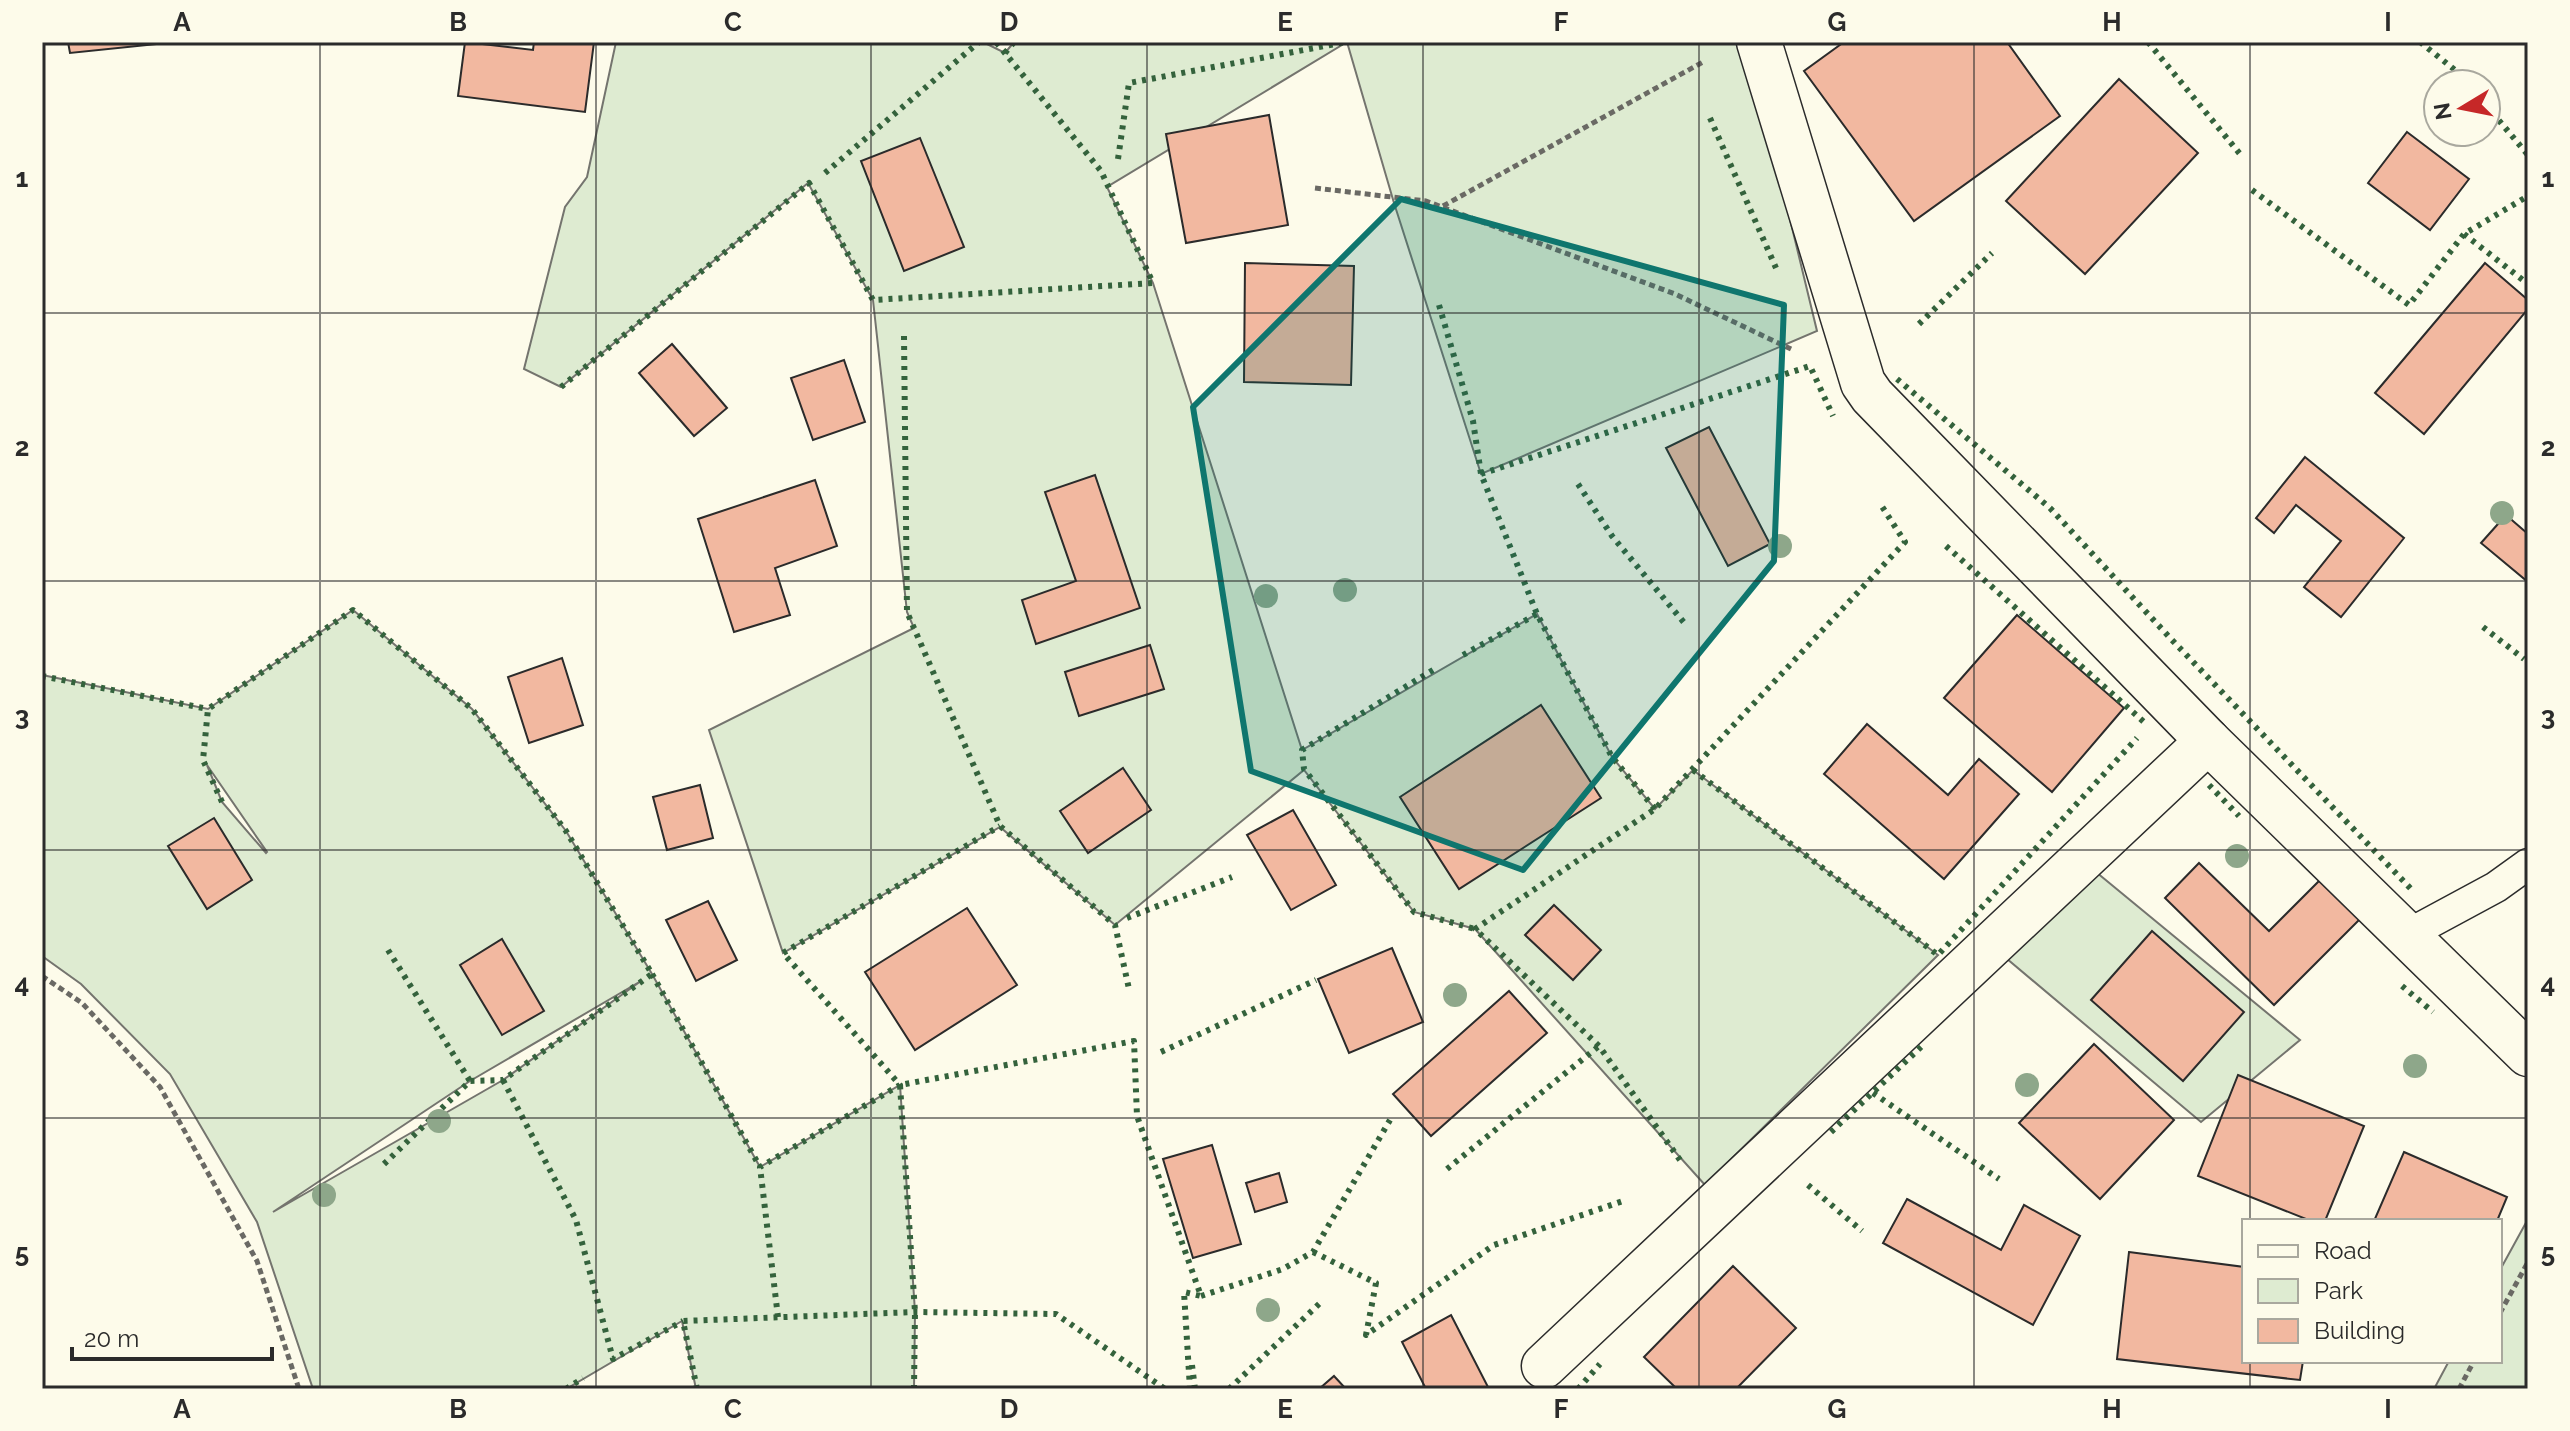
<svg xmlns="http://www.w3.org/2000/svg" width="2570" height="1431" viewBox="0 0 2570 1431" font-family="Raleway,sans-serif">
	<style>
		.green { fill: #deebd1; stroke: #74746e; stroke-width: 2; fill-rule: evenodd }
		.building { fill: #f2b8a0; stroke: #2b2b2b; stroke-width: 2 }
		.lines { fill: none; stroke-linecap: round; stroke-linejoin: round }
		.service-casing { stroke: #2b2b2b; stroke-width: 33 }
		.minor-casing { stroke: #2b2b2b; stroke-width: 47 }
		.path { stroke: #6a6964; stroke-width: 5; stroke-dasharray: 6 4; stroke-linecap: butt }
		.service { stroke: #fdfbea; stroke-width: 30 }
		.minor { stroke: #fdfbea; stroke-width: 44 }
		.hedge { stroke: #34623c; stroke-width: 6; stroke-dasharray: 4 6; stroke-linecap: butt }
		.tree { fill: #8ea78a }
		.marked { fill: #0f766e; fill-opacity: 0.2; stroke: #0f766e; stroke-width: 6; stroke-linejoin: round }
		.grid { fill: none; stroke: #2b2b2b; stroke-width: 2; stroke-opacity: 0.55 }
		.neatline { fill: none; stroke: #2b2b2b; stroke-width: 3 }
		.grid-label { font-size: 26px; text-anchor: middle; font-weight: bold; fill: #2b2b2b }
	</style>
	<rect width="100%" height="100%" fill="#fdfbea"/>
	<!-- green -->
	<g class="green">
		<polygon points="616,42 983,42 1005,53 1014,42 1744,42 1750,54 1817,331 1481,474 1394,203 1347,42 1107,187 1153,283 1302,750 1537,614 1612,757 1655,809 1693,770 1938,955 1705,1185 1475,929 1414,912 1304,770 1115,925 1000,827 783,953 709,730 914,628 907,612 873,300 808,183 561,387 524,369 565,207 587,177"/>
		<path d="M353,610L472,709L566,831L652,974L760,1167L900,1085L915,1312L914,1389H696L682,1321L566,1389H313L257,1222L170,1074L81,984L42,956V675L208,709ZM207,765L267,852L266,853L222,802ZM641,981L503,1080L273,1212L470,1081Z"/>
		<polygon points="2096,872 2300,1040 2201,1122 2000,953"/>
		<polygon points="2528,1219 2528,1389 2434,1389 2449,1361 2500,1361 2500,1270"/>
	</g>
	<!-- building -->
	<g class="building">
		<polygon points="68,42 176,42 70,53"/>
		<polygon points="465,42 533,50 534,42 594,42 585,112 458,96"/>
		<polygon points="1844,42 2007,42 2060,116 1914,221 1804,71"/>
		<polygon points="2119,79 2198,153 2085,274 2006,201"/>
		<polygon points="1269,115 1288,225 1186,243 1166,134"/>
		<polygon points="2407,132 2469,179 2430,230 2368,183"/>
		<polygon points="920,138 964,247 904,271 861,161"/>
		<polygon points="1245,263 1354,266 1351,385 1244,382"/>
		<polygon points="2485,263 2528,300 2528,309 2424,434 2375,393"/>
		<polygon points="672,344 727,408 694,436 639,373"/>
		<polygon points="844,360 865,422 813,440 791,378"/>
		<polygon points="1709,427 1770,544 1728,566 1666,448"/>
		<polygon points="2305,457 2404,538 2341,617 2304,587 2341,541 2296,505 2274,533 2256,518"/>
		<polygon points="1095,475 1140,608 1036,644 1022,600 1076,581 1045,492"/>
		<polygon points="815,480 837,546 775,568 790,615 734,632 698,519"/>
		<polygon points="2506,515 2528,534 2528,582 2481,543"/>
		<polygon points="2017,615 2124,708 2052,792 1944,698"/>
		<polygon points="1150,645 1164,689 1079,716 1065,672"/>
		<polygon points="562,658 583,725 529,743 508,677"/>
		<polygon points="1541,705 1601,798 1459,889 1400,797"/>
		<polygon points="1867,724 1948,795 1979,759 2019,794 1944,879 1824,774"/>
		<polygon points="1123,768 1151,810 1088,853 1060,811"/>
		<polygon points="700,785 713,838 667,850 653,797"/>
		<polygon points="1293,810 1336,885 1291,910 1247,835"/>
		<polygon points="214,818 252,880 207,909 168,846"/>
		<polygon points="2199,863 2269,931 2322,878 2362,917 2274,1005 2165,898"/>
		<polygon points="708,901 737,960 696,981 666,920"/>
		<polygon points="1554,905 1601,950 1573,980 1525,935"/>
		<polygon points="967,908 1017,985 915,1050 865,972"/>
		<polygon points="2152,931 2244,1012 2183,1081 2091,1000"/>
		<polygon points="502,939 544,1011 502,1035 460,965"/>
		<polygon points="1392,948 1423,1022 1349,1053 1318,979"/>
		<polygon points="1509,991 1547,1033 1431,1136 1393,1094"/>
		<polygon points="2094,1044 2174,1120 2100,1199 2019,1123"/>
		<polygon points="2238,1075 2364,1126 2325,1221 2311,1221 2198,1176"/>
		<polygon points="1212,1145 1241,1244 1193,1258 1163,1159"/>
		<polygon points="2404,1152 2507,1197 2497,1221 2374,1221"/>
		<polygon points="1279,1173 1287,1202 1255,1212 1246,1183"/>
		<polygon points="1907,1199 2001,1250 2024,1205 2080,1236 2033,1325 1883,1243"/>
		<polygon points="2129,1252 2244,1267 2244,1361 2303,1361 2300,1380 2117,1359"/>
		<polygon points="1733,1266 1796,1328 1736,1389 1677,1389 1644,1357"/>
		<polygon points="1451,1315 1489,1389 1426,1389 1402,1342"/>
		<polygon points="1334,1376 1346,1389 1319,1389"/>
	</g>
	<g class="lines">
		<!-- service casing -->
		<g class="service-casing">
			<polyline id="service" points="2407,935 2496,887 2528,864"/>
		</g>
		<!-- minor casing -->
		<g class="minor-casing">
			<g id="minor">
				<polyline points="1759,42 1863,383 1872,396 2208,741 2528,1054"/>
				<polyline points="1544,1366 2208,741"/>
			</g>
		</g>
		<!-- path -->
		<g class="path">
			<polyline points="1315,188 1426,201 1675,294 1793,350"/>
			<polyline points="1443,206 1703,62"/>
			<polyline points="42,976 82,1003 160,1087 257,1261 299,1389"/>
			<polyline points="2500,1313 2528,1262"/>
			<polyline points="2459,1389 2474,1361"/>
		</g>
		<!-- service -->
		<use href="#service" class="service"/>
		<!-- minor -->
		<use href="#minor" class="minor"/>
		<!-- hedge -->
		<g class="hedge">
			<polyline points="2148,42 2240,154"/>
			<polyline points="2420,42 2460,74 2469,84"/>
			<polyline points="1005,53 1014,42"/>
			<polyline points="2486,105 2528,155"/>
			<polyline points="1710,118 1776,268"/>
			<polyline points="1118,159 1129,83 1346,42"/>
			<polyline points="825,173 979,42"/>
			<polyline points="2252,190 2409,305 2464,234 2528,196"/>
			<polyline points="2464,234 2528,284"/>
			<polyline points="1439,305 1473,421 1481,474 1537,614 1612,757 1655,809"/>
			<polyline points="1919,324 1992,253"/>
			<polyline points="904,336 907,612 1000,826 1115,925 1129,989"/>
			<polyline points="1897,379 2050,508 2172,640 2414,892"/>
			<polyline points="561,387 809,183 873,300 1153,283 1101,171 996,42"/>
			<polyline points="1481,474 1810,366 1833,416"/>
			<polyline points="1578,484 1612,536 1686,625"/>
			<polyline points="1946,546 2144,722"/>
			<polyline points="2483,627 2524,659"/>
			<polyline points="1463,655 1537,614"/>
			<polyline points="1433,670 1302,750 1304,769 1414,912 1475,929"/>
			<polyline points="42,676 208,709"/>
			<polyline points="1693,770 1938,955 2137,738"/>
			<polyline points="2209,785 2239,816"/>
			<polyline points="222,802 203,760 208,709 353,610 472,709 566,831 652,974 503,1080 470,1081 383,1165"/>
			<polyline points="1127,918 1232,877"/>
			<polyline points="388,950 470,1081"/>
			<polyline points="652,974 760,1167"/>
			<polyline points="2402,986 2433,1012"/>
			<polyline points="1161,1052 1316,980"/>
			<polyline points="503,1080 576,1220 613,1359 683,1321"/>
			<polyline points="1873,1093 1999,1179"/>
			<polyline points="1831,1132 1922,1046"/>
			<polyline points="1680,1160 1599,1046 1475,929 1655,809 1905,542 1881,505"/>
			<polyline points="1447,1169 1599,1046"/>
			<polyline points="1808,1185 1862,1231"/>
			<polyline points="1313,1252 1376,1283 1366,1335 1494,1245 1623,1201"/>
			<polyline points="1201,1296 1283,1269 1313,1252 1390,1120"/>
			<polyline points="778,1317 760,1167 900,1085 783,953 1000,826"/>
			<polyline points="1192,1365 1195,1389"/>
			<polyline points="566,1389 583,1378"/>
			<polyline points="697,1389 683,1321 915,1312 1056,1314 1165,1389"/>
			<polyline points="914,1389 915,1312 900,1085 1134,1041 1137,1116 1201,1296 1184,1292 1190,1389"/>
			<polyline points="1229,1389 1320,1303"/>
			<polyline points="1578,1389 1600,1364"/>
		</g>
	</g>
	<!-- trees -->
	<g class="tree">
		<circle cx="2502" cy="513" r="12"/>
		<circle cx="1780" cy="546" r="12"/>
		<circle cx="1345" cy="590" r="12"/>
		<circle cx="1266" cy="596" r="12"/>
		<circle cx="2237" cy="856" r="12"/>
		<circle cx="1455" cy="995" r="12"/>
		<circle cx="2415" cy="1066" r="12"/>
		<circle cx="2027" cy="1085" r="12"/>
		<circle cx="439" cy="1121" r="12"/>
		<circle cx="324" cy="1195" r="12"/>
		<circle cx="1268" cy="1310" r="12"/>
	</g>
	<!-- marked area -->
	<path class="marked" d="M1401,199L1784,305L1774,561L1523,870L1251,771L1193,407Z"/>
	<!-- grid -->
	<path class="grid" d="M320,42V1389M596,42V1389M871,42V1389M1147,42V1389M1423,42V1389M1699,42V1389M1974,42V1389M2250,42V1221M42,313H2528M42,581H2528M42,850H2528M42,1118H2528M2250,1361V1389"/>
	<!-- border -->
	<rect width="2570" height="1431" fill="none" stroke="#fdfbea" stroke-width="88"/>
	<!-- legend -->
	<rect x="2242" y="1219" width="260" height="144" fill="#fdfbea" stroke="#a9a89e" stroke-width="2"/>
	<rect x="2258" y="1245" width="40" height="12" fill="#fdfbea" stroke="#a9a89e" stroke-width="2"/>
	<text x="2314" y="1259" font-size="24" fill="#2b2b2b">Road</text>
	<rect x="2258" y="1279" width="40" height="24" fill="#deebd1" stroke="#a9a89e" stroke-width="2"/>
	<text x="2314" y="1299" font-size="24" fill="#2b2b2b">Park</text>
	<rect x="2258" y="1319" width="40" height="24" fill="#f2b8a0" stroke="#a9a89e" stroke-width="2"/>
	<text x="2314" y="1339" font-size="24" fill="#2b2b2b">Building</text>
	<!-- north arrow -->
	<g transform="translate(2462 108) rotate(260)"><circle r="38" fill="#fdfbea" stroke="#a9a89e" stroke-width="2"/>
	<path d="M0-6L14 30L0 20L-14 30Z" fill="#c62828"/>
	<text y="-12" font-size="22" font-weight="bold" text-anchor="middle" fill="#2b2b2b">N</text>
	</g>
	<!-- scale -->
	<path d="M72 1347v12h200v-12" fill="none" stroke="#2b2b2b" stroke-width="4"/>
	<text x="84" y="1347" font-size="24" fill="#2b2b2b" stroke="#fdfbea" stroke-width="6" paint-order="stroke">20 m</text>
	<rect x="44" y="44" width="2482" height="1343" class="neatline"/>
	<g class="grid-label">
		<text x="182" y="31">A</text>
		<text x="458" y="31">B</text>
		<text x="733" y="31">C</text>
		<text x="1009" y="31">D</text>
		<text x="1285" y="31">E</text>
		<text x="1561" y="31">F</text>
		<text x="1837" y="31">G</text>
		<text x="2112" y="31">H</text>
		<text x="2388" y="31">I</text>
		<text x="22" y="187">1</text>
		<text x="2548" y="187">1</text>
		<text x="22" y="456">2</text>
		<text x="2548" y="456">2</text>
		<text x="22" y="725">3</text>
		<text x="2548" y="725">3</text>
		<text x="22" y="993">4</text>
		<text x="2548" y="993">4</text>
		<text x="22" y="1262">5</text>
		<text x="2548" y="1262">5</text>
		<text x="182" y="1418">A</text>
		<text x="458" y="1418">B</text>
		<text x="733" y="1418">C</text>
		<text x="1009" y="1418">D</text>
		<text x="1285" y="1418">E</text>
		<text x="1561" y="1418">F</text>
		<text x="1837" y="1418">G</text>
		<text x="2112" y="1418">H</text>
		<text x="2388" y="1418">I</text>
	</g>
</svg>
